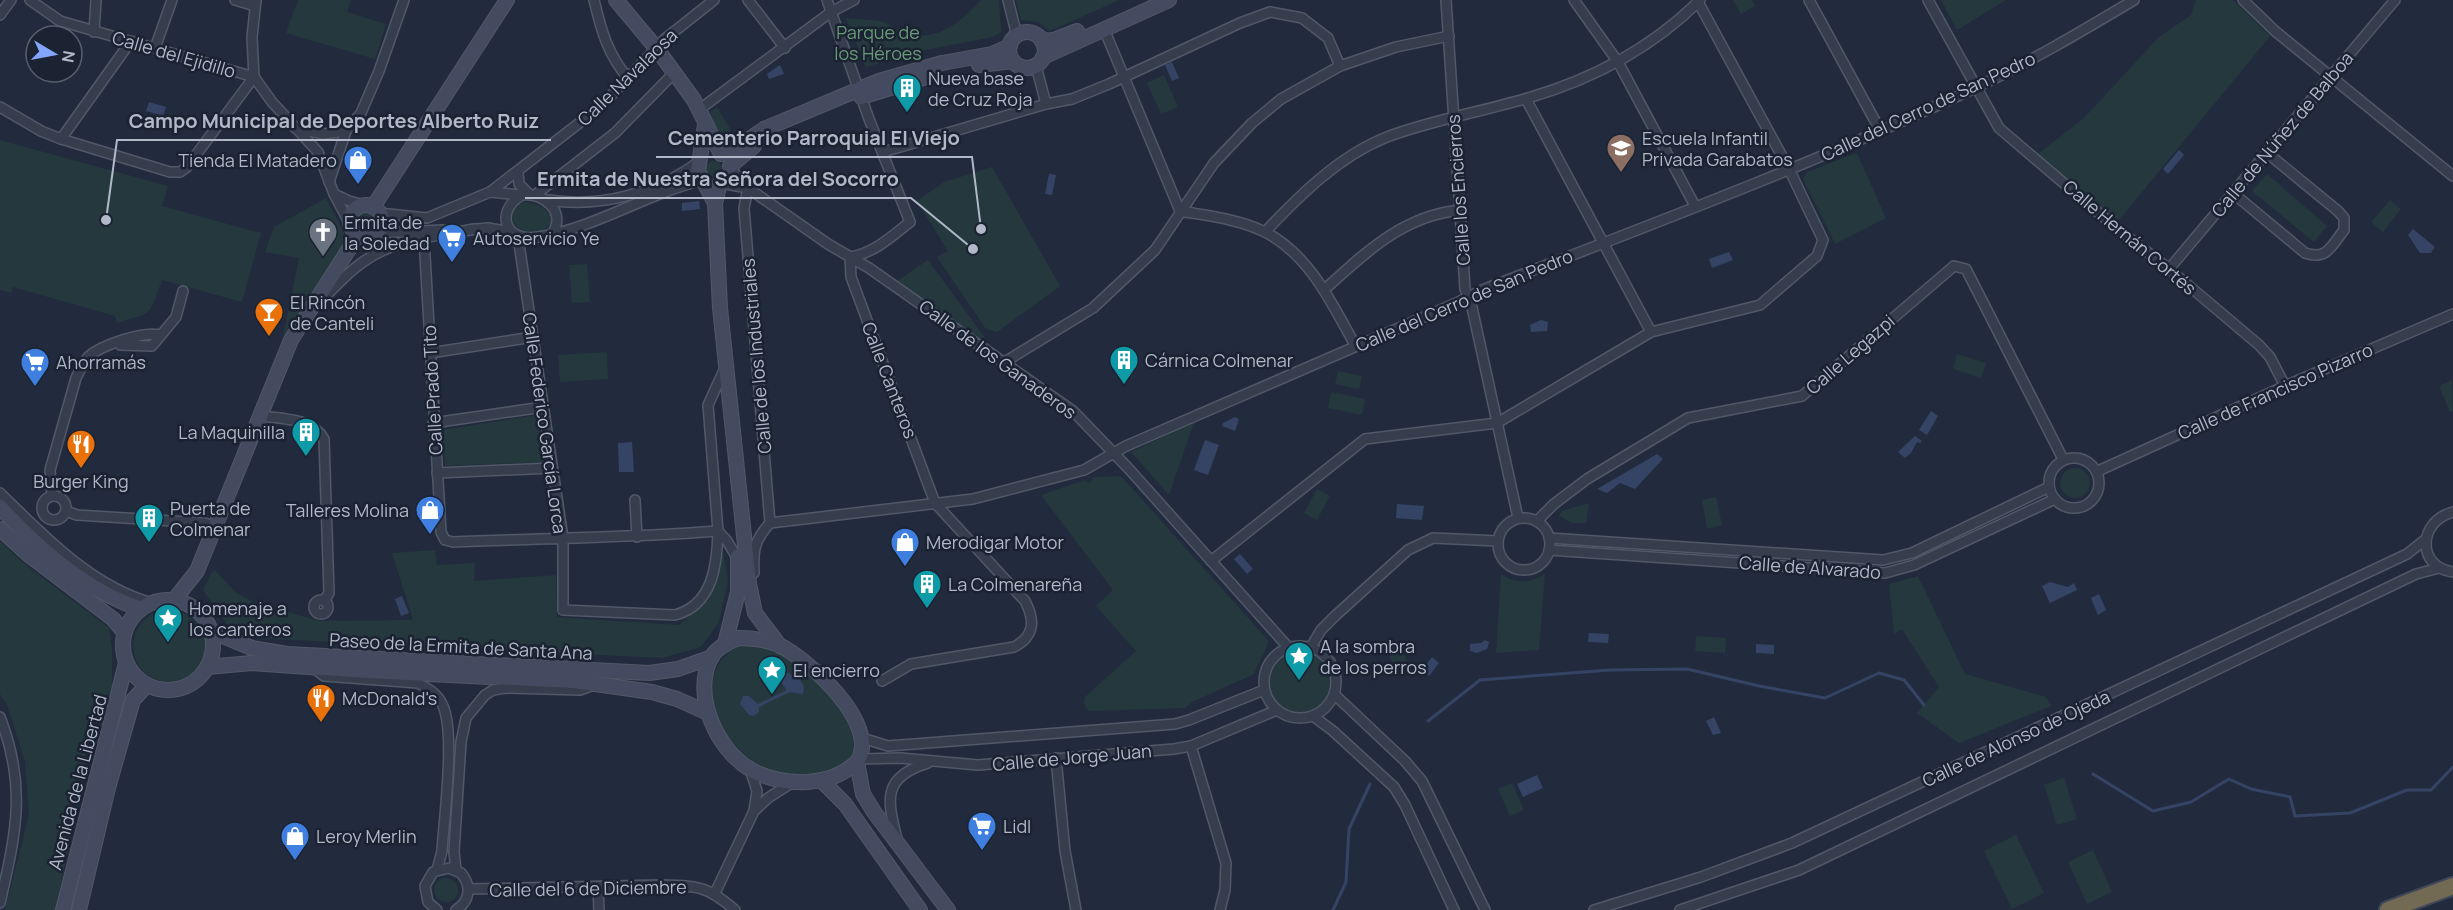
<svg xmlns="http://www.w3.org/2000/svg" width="2453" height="910" viewBox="0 0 2453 910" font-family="Manrope,sans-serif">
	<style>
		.green { fill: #24383e }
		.water { fill: #354465 }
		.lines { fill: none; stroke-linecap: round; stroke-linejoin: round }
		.stream { stroke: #354465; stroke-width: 3 }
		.street-casing { stroke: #515868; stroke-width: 12 }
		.secondary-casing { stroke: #515868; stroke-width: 16 }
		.highway-casing { stroke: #414858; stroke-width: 20 }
		.street { stroke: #363d4d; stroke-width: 9 }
		.secondary { stroke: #444b60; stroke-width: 14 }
		.highway { stroke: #736a53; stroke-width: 16 }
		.labels { text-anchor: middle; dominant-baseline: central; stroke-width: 5; stroke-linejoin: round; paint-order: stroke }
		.park-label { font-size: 18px; fill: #689a79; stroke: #1b2232 }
		.street-label { font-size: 18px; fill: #b1b8c8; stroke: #1b2232 }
		.poi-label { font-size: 18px; fill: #b1b8c8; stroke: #1b2232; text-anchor: start }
		.leader { fill: none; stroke: #b1b8c8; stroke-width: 2 }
		.callout-dot { fill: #b1b8c8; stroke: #1b2232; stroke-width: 2 }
		.callout-label { font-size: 20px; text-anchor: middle; font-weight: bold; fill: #b1b8c8; stroke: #1b2232; stroke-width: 5; stroke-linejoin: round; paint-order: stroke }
	</style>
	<rect width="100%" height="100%" fill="#222b3d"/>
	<!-- green -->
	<g class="green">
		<polygon points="298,0 351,0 347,12 386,24 375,59 286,33"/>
		<path d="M981,0H999L1001,32L993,37L920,51L866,67L846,18C858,20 872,19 884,22C891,25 897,31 904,33C937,43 961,22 981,0Z"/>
		<polygon points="1016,0 1119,0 1050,31 1038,22 1021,20"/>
		<polygon points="1733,0 1752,0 1755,6 1741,14"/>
		<polygon points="1941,0 2006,0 1957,30"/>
		<polygon points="2196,0 2233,0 2270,36 2114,226 2034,157 2084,118 2159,37 2191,15"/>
		<polygon points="1164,75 1178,107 1161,114 1147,83"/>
		<polygon points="717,107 738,142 730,148 717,138 710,112"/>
		<path d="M0,140L168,186L162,206L261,233L242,302L162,280C148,317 156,311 117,323L115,316L13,287L11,293L0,290Z"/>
		<polygon points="1857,153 1886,218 1835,244 1803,179 1807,172"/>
		<circle cx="714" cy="169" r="8"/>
		<polygon points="992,167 1060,286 997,332 986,329 937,257 948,251 917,201 944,182"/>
		<polygon points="2267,174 2327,226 2314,242 2252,191"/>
		<polygon points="326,198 348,241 283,337 299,258 265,252 274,227"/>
		<polygon points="2390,200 2401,209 2383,232 2371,222"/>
		<path d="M523,202C536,203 551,208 551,223C541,239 507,233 513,210Z"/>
		<circle cx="366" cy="221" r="8"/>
		<polygon points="928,260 985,338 977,337 897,281"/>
		<polygon points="587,264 590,302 572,303 569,265"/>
		<polygon points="607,352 608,379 560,382 558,355"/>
		<polygon points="1957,354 1986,363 1981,378 1953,369"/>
		<polygon points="1338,371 1362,376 1359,389 1335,384"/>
		<polygon points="2452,380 2453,411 2450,412 2439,386"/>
		<polygon points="1331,392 1365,399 1362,415 1328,408"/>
		<polygon points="536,415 543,462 445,466 443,430"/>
		<polygon points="1194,422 1169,495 1131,452"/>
		<circle cx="2075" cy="483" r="15"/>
		<path d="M1121,476L1268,640C1268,649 1258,663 1254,674L1192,702L1185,708L1089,711L1084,704L1085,697L1136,651L1096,606L1113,590L1041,495L1086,480L1088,483L1091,482L1094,477Z"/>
		<polygon points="1317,489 1330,496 1317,520 1304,513"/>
		<polygon points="1716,497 1722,525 1707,529 1702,500"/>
		<polygon points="1589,503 1586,523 1572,523 1559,516 1562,511"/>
		<polygon points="0,541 22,562 109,628 112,648 112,686 93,724 85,756 83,784 55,910 5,910 29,815 25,761 7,705 0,694"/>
		<polygon points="435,550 437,565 475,563 474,581 556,575 557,617 679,625 708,601 723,552 728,581 719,622 701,647 662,658 271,639 243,634 227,624 203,590 212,572 215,570 235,592 274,613 288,612 320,621 413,620 392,553"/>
		<path d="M1501,574C1516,584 1529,583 1545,574L1539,650L1496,653Z"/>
		<polygon points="1918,576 1965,674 2046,697 2051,706 1959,743 1917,713 1939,687 1902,629 1894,634 1889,584"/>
		<circle cx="169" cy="646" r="36"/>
		<polygon points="1696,636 1726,638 1725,653 1695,651"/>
		<polygon points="1399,643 1411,670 1398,676 1386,649"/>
		<path d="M741,645C751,645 761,646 772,650C799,662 886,736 843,766C834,772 820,774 809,775C790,776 772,773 756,763C717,739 688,671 741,645Z"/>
		<circle cx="1300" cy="682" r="30"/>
		<polygon points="2064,778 2077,819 2057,825 2044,785"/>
		<polygon points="1512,783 1524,810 1510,816 1498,789"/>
		<polygon points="2016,835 2044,893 2012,909 1984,851"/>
		<polygon points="2093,850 2112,892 2087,904 2068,862"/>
		<circle cx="446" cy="890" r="12"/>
	</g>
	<!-- water -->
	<g class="water">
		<polygon points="1172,62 1179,78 1172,81 1165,65"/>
		<polygon points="780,65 784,74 769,79 767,74"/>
		<polygon points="149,102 166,107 163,116 146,111"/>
		<polygon points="2179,150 2184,155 2168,174 2163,169"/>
		<polygon points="1049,174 1056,175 1052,195 1045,194"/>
		<polygon points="699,201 700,209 682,211 682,203"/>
		<polygon points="2413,229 2435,247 2431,253 2420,253 2408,235"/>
		<polygon points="1729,252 1733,260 1712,268 1709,259"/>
		<polygon points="1541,320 1548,322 1547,331 1531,332 1530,325"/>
		<polygon points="1931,411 1938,416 1927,435 1919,430"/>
		<polygon points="1235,417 1239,419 1235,431 1222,426 1223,423"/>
		<polygon points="1915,436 1922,441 1920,443 1917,442 1911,453 1905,458 1898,452"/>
		<polygon points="1205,440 1219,445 1208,475 1194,470"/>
		<polygon points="632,442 634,472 619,472 618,443"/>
		<polygon points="1657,454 1663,459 1635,489 1620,483 1607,493 1597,489"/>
		<polygon points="1397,504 1424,506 1422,520 1396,518"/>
		<polygon points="1240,554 1253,569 1247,574 1234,559"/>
		<polygon points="2050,582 2068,587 2074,583 2077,590 2050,603 2042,586"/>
		<polygon points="2099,594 2106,610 2098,615 2091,598"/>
		<polygon points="402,596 409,613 401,616 395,599"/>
		<polygon points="1589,633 1609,634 1608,643 1588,642"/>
		<polygon points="1485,640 1489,642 1487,649 1477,653 1470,651 1470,644 1481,643"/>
		<polygon points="1756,644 1774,645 1774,654 1756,653"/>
		<polygon points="1432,657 1439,663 1429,676 1422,670"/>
		<path d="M785,672C796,676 807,681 803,694L790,692L759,707V712L754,716L749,715L740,704L743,696H749L758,704L787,690L780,681L781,674Z"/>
		<polygon points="1714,717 1721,733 1713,735 1706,721"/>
		<polygon points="1537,775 1543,788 1523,797 1517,784"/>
	</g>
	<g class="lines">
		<!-- stream -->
		<g class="stream">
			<polyline points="1428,721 1480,680 1610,670 1687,669 1759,686 1825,698 1879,673 1904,680 1924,705"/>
			<polyline points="2093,774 2153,811 2191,802 2229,779 2251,789 2290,797 2295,816 2350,813 2407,790 2431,790 2453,767"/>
			<polyline points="1333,910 1346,882 1349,829 1370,784"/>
		</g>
		<!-- street casing -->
		<g class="street-casing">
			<g id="street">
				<polyline points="30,0 60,21 254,77"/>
				<polyline points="235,0 255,6"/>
				<polyline points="256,0 252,37 254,77 272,102 318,152 334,194 351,226"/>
				<path d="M594,0C601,30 608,55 628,78"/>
				<polyline points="748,0 785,48"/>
				<path d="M827,0L869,119L910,222C891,237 874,253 850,257L851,277L935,503L1025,601C1035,620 1035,636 1014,647L911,664L882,681"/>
				<polyline points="1008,0 1017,36"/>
				<polyline points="1446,0 1465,289 1471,303 1518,518"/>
				<polyline points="1574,0 1618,62 1695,206"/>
				<polyline points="1809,0 1880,130"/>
				<polyline points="1928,0 1999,128 2114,226 2169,269 2259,345 2270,357 2285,386"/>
				<polyline points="2243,0 2275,31 2453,176"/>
				<polyline points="0,15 11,0"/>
				<path d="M1104,29L1180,211C1208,216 1239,219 1265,232C1310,255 1332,304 1355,345"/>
				<polyline points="94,32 96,0"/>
				<polyline points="155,48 172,0"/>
				<polyline points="1036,66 1046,104"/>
				<polyline points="1526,99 1651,332"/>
				<polyline points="0,107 41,131 61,139 170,172 180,172 187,167 254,77"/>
				<polyline points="700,109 831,12 854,0"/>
				<polyline points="295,128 323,134 346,131"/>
				<polyline points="61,139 131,41"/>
				<polyline points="883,152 1046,104 1072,99 1109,84 1240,23 1270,12 1302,18 1328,38 1340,66"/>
				<polyline points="730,168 748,188 828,244 869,268 1073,411 1129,469 1288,647"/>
				<polyline points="518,172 519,184 529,194"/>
				<polyline points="329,182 346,131 361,113 379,71 404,0"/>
				<polyline points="720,183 748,188"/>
				<polyline points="748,188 744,208 770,523"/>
				<polyline points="490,192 522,195"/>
				<path d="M2233,193L2305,253C2327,261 2332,245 2344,230V218L2338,211L2266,152"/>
				<polyline points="334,194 349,201 364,205"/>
				<polyline points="535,195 615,133 674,73"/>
				<path d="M548,200C603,208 656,193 700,161"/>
				<polyline points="379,213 427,218 490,192 600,107 666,38 714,0"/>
				<polyline points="468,230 488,228 511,232"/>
				<path d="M1265,232C1300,195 1339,156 1387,137C1432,120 1481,112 1528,98C1593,79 1652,48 1700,0"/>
				<polyline points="377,233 443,230"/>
				<path d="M552,234C567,212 544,192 522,195C494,211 505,243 538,237C596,228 647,193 704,180"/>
				<path d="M424,239L441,532L445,540L453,542C542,538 630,538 718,531C717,565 713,605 675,615L563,610V538L518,237"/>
				<polyline points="2169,269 2395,0"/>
				<path d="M1324,290C1365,253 1402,216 1460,210"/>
				<path d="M322,300C335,287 348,272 363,262C394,239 438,236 475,229"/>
				<polyline points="120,345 152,346 176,317 183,291"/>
				<polyline points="430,353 533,337"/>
				<polyline points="1003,363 1093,308 1155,250 1214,163 1252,123 1281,99 1340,66 1396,47 1449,36"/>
				<polyline points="725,368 708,405 718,531 727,541 739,561"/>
				<path d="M261,416C283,419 312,418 324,439L329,593L324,601"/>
				<polyline points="433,423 543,407"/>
				<circle cx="2074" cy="483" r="25"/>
				<polyline points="2098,471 2285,386 2453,314"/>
				<polyline points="437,473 552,468"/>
				<path d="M0,493C44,536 91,586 152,603"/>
				<circle cx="54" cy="508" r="12"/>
				<path d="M52,496L50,470L76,378C80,370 83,363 88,357C101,345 143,331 160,335"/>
				<polyline points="635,500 637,537"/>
				<polyline points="66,511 77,515 205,523 215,527"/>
				<path d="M2453,512C2418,521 2416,567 2453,572"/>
				<circle cx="1524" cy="544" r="26"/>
				<polyline points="1537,521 1554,504 1587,479 1688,418 1802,396 1954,266 1966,269 2063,459"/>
				<path d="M770,523L973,499L1084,470L1126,446L1454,304L1482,290C1647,226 1814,164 1975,88C2030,62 2082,31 2134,0"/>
				<polyline points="1549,538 1883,560 1912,553 2049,487"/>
				<polyline points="1549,550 1885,573 1914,565 2055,499"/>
				<polyline points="1211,561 1365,439 1497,423 1651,332 1760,305 1817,256 1823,240 1789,169 1697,0"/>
				<path d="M754,573C753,550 754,541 770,523"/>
				<circle cx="321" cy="607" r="7"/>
				<circle cx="1300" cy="682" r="36"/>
				<polyline points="1311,647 1321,630 1335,616 1408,550 1433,538 1498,541"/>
				<path d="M314,668L324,676L418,683C427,688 437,693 442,704C456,730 444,818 442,851L437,870"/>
				<polyline points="1334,694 1405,761 1422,781 1485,910"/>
				<polyline points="1313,716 1333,731 1394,787 1405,805 1454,910"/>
				<path d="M0,717C27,787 16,833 0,903"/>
				<polyline points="862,738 888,746 1175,724 1189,720 1264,690"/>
				<polyline points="1191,746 1226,863 1225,890 1220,910"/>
				<polyline points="1056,758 1065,851 1076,910"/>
				<polyline points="860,759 900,758 978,765 1174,749 1191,746 1277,710"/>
				<polyline points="754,811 768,798 793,782"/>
				<path d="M897,839C887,799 882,777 928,763"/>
				<polyline points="456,870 454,852 461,742 466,718 485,695 493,690 505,688 580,690 594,685"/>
				<polyline points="598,887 599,910"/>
				<path d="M469,889L662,885C699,886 707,886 735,910"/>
				<polyline points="715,893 754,811 757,791 750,769"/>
				<path d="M437,910L428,902L425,886L433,872L449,868L461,873C472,886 470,901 456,910"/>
				<polyline points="1594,910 1701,877 1792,843 2407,554 2426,539"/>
				<polyline points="1680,910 1799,870 2416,574 2439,568"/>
			</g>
		</g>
		<!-- secondary casing -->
		<g class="secondary-casing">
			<g id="secondary">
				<polyline points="616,0 657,49 694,100 721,154"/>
				<circle cx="1027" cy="50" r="18"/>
				<polyline points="1042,41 1054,40 1077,31"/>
				<polyline points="1043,57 1169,0"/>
				<polyline points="979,65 1013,61"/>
				<polyline points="861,97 926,77"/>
				<polyline points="705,125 698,171 715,203"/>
				<polyline points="721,154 739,146 764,129 879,81 942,63 992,54 1010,46"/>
				<polyline points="730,166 754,146"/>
				<polyline points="720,183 715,203 720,308 749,583 755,613 780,646"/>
				<circle cx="366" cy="221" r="16"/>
				<polyline points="373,207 507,0"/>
				<path d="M0,507C37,547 88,592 141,609"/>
				<polyline points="0,529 30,556 113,619 124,632"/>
				<circle cx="168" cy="645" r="45"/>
				<polyline points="174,600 197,571 291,340 358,235"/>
				<polyline points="211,631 252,648 287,654 649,673 678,669 712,657"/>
				<path d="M738,638C753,638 765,639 779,645C809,660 882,725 857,762C841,776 828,780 807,782C788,783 766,779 750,769C716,749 691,693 712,656C718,647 729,642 738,638Z"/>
				<polyline points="725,644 738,592 738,556"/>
				<polyline points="207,667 252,663 367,671 574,681 652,692 677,699 708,713"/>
				<polyline points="857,762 863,794 874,812 948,910"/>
				<polyline points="821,780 845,804 920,910"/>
				<polyline points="63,910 126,663"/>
				<polyline points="79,910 108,788 133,700 147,685"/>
			</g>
		</g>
		<!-- highway casing -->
		<g class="highway-casing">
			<polyline id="highway" points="2388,910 2453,886"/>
		</g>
		<!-- street -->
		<use href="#street" class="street"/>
		<!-- secondary -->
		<use href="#secondary" class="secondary"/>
		<!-- highway -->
		<use href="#highway" class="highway"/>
	</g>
	<!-- icons -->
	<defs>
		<g id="building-pin" transform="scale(1.5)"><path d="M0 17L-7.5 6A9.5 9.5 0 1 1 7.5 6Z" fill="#0f9aa8" stroke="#1b2232"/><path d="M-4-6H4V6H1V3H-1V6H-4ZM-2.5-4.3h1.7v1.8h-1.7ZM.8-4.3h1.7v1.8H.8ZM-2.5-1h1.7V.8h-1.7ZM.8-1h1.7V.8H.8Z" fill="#fff"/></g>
		<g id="school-pin" transform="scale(1.5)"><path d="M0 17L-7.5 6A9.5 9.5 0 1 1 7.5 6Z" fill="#8d6e63" stroke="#1b2232"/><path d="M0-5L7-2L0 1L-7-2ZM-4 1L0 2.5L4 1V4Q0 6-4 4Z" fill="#fff"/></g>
		<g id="shop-pin" transform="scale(1.5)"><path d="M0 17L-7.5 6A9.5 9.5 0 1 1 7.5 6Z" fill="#3f7fe0" stroke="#1b2232"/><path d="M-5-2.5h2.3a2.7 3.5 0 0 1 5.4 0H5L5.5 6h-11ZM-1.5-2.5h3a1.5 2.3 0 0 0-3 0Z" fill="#fff"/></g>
		<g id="church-pin" transform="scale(1.5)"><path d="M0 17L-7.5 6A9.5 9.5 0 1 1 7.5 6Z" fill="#6b7280" stroke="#1b2232"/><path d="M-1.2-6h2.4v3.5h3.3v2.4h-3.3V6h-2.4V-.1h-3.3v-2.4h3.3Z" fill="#fff"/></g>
		<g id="supermarket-pin" transform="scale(1.5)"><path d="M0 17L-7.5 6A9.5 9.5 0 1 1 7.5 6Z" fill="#3f7fe0" stroke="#1b2232"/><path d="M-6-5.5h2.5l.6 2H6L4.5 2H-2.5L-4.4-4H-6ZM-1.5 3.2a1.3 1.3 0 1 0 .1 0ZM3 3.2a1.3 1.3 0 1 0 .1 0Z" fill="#fff"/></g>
		<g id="bar-pin" transform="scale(1.5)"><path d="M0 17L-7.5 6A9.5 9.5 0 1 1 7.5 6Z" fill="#e8710a" stroke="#1b2232"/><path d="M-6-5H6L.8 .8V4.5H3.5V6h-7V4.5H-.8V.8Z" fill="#fff"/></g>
		<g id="restaurant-pin" transform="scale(1.5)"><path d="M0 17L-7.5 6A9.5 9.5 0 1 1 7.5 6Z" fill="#e8710a" stroke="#1b2232"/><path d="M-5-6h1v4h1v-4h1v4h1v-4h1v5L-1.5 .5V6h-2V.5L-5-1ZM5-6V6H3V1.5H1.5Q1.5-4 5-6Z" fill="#fff"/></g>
		<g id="sight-pin" transform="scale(1.5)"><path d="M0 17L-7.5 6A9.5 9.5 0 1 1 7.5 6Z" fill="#0f9aa8" stroke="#1b2232"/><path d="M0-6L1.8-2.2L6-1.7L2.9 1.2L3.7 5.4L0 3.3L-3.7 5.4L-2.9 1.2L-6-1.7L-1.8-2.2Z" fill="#fff"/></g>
	</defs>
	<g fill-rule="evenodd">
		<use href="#building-pin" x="907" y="88"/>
		<use href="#school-pin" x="1621" y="148"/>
		<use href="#shop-pin" x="358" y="160"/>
		<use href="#church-pin" x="323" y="232"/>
		<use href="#supermarket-pin" x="452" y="238"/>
		<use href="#bar-pin" x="269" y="312"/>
		<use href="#building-pin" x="1124" y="360"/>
		<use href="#supermarket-pin" x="35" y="362"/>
		<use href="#building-pin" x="306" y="432"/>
		<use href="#restaurant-pin" x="81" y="444"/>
		<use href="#shop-pin" x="430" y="510"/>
		<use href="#building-pin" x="149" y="518"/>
		<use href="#shop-pin" x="905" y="542"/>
		<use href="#building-pin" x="927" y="584"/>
		<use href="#sight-pin" x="168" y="618"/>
		<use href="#sight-pin" x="1299" y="656"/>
		<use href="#sight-pin" x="772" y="670"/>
		<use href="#restaurant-pin" x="321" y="698"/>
		<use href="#supermarket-pin" x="982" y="826"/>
		<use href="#shop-pin" x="295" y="836"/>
	</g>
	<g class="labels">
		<!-- park labels -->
		<g class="park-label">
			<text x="878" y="32">Parque de<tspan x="878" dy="21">los Héroes</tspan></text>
		</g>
		<!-- street labels -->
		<g class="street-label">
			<text transform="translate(174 54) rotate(16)">Calle del Ejidillo</text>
			<text transform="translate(627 77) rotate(-44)">Calle Navalaosa</text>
			<text transform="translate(1928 106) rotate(-25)">Calle del Cerro de San Pedro</text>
			<text transform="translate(2282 134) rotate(-50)">Calle de Núñez de Balboa</text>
			<text transform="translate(1458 190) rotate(-94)">Calle los Encierros</text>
			<text transform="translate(2130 237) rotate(40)">Calle Hernán Cortés</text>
			<text transform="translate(1464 300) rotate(-23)">Calle del Cerro de San Pedro</text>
			<text transform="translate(1850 354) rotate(-41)">Calle Legazpi</text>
			<text transform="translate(756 356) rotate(-95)">Calle de los Industriales</text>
			<text transform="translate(998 359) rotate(36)">Calle de los Ganaderos</text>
			<text transform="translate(890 380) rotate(69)">Calle Canteros</text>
			<text transform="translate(432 390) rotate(-93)">Calle Prado Tito</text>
			<text transform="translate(2275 391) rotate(-24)">Calle de Francisco Pizarro</text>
			<text transform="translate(545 423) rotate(82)">Calle Federico García Lorca</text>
			<text transform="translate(1810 567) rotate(4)">Calle de Alvarado</text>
			<text transform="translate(461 646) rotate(3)">Paseo de la Ermita de Santa Ana</text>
			<text transform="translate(2016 738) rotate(-25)">Calle de Alonso de Ojeda</text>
			<text transform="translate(1072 757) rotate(-5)">Calle de Jorge Juan</text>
			<text transform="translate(77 782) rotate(-75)">Avenida de la Libertad</text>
			<text transform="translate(588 888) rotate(-1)">Calle del 6 de Diciembre</text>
		</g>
		<!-- poi labels -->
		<g class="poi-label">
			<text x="928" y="78">Nueva base<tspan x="928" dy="21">de Cruz Roja</tspan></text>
			<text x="1642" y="138">Escuela Infantil<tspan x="1642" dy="21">Privada Garabatos</tspan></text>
			<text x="337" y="160" text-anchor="end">Tienda El Matadero</text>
			<text x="344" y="222">Ermita de<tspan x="344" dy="21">la Soledad</tspan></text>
			<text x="473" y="238">Autoservicio Ye</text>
			<text x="290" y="302">El Rincón<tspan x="290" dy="21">de Canteli</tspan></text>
			<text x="1145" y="360">Cárnica Colmenar</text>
			<text x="56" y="362">Ahorramás</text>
			<text x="285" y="432" text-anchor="end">La Maquinilla</text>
			<text x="81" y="481" text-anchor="middle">Burger King</text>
			<text x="170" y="508">Puerta de<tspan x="170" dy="21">Colmenar</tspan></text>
			<text x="409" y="510" text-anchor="end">Talleres Molina</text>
			<text x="926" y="542">Merodigar Motor</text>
			<text x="948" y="584">La Colmenareña</text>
			<text x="189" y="608">Homenaje a<tspan x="189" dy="21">los canteros</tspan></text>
			<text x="1320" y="646">A la sombra<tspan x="1320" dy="21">de los perros</tspan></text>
			<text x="793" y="670">El encierro</text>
			<text x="342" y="698">McDonald's</text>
			<text x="1003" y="826">Lidl</text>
			<text x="316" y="836">Leroy Merlin</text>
		</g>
	</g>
	<!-- callouts -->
	<path class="leader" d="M106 220L117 140H551M981 229L972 157H656M973 249L911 198H525"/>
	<g class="callout-dot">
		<circle cx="106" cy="220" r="6"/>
		<circle cx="981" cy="229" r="6"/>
		<circle cx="973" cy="249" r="6"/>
	</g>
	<g class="callout-label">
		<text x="334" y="128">Campo Municipal de Deportes Alberto Ruiz</text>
		<text x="814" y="145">Cementerio Parroquial El Viejo</text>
		<text x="718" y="186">Ermita de Nuestra Señora del Socorro</text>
	</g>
	<!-- north arrow -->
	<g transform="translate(54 54) rotate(100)"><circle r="28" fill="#1b2232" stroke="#575e6e" stroke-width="1.5"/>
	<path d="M0-4.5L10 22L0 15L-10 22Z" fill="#83a5fc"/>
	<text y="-9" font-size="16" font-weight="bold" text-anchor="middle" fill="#b1b8c8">N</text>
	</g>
</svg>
